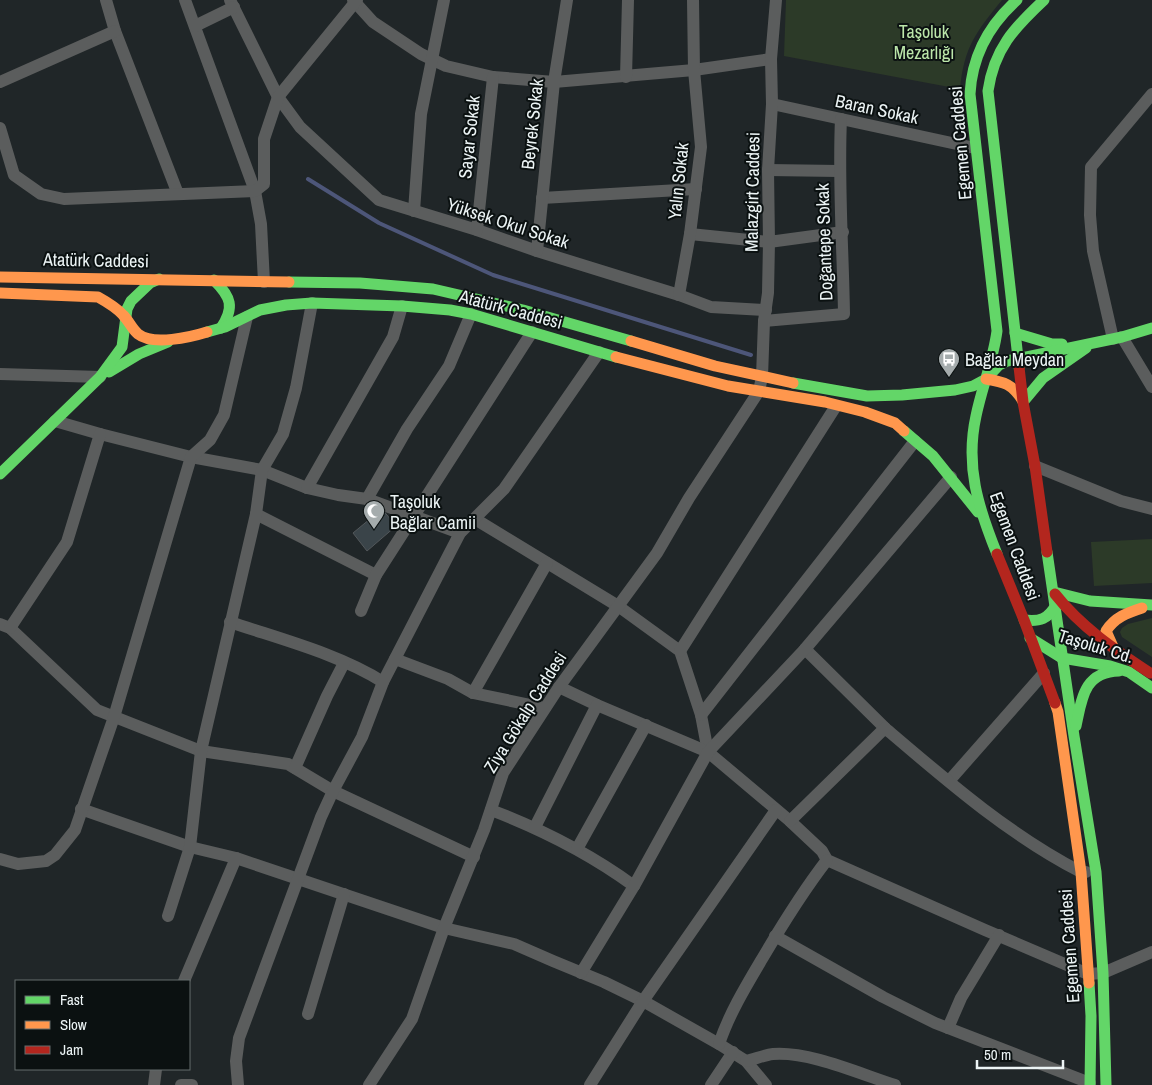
<svg xmlns="http://www.w3.org/2000/svg" width="1152" height="1085" viewBox="0 0 1152 1085" font-family="'Archivo Narrow',sans-serif">
	<style>
		.green { fill: #2c3a28 }
		.lines { fill: none; stroke-linecap: round; stroke-linejoin: round }
		.stream { stroke: #4d5679; stroke-width: 4 }
		.building { fill: #3a4449; stroke: #52575a }
		.street { stroke: #5b5d5d; stroke-width: 12 }
		.fast { stroke: #63d668; stroke-width: 11 }
		.slow { stroke: #ff974d; stroke-width: 11 }
		.jam { stroke: #b3261e; stroke-width: 11 }
		.labels { text-anchor: middle; dominant-baseline: central; stroke-width: 4; stroke-linejoin: round; paint-order: stroke }
		.park-label { font-size: 18px; fill: #bce7aa; stroke: #0b1111 }
		.street-label { font-size: 18px; fill: #ecf4f5; stroke: #0b1111 }
		.poi-label { font-size: 18px; fill: #ecf4f5; stroke: #0b1111; text-anchor: start }
	</style>
	<rect width="100%" height="100%" fill="#202628"/>
	<!-- green -->
	<g class="green">
		<path d="M786,0H1002C976,32 964,47 960,89L784,56Z"/>
		<polygon points="1152,539 1152,583 1094,586 1091,542"/>
		<polygon points="1152,618 1152,657 1122,637 1120,632 1122,628 1128,624"/>
	</g>
	<g class="lines">
		<!-- stream -->
		<polyline class="stream" points="308,179 379,223 493,275 751,355"/>
	</g>
	<!-- building -->
	<polygon class="building" points="382,509 396,526 367,551 353,533"/>
	<g class="lines">
		<!-- street -->
		<g class="street">
			<polyline points="106,0 115,31 178,194"/>
			<polyline points="185,0 255,191 261,224 264,282"/>
			<polyline points="230,0 278,97 300,127 379,200 477,230 537,251 679,295 711,307 766,310"/>
			<polyline points="353,0 373,22 421,54 446,66 493,77 554,82 694,70 771,59"/>
			<polyline points="195,26 234,7"/>
			<polyline points="626,77 628,0"/>
			<polyline points="0,82 115,31"/>
			<polyline points="772,104 975,148"/>
			<polyline points="0,128 14,175 41,194 64,199 255,191 264,184 264,139 278,97 357,0"/>
			<polyline points="768,170 839,171"/>
			<polyline points="542,198 696,189"/>
			<polyline points="414,211 421,114 444,0"/>
			<polyline points="477,230 493,77"/>
			<polyline points="690,234 769,242 843,232"/>
			<polyline points="537,251 554,82 567,0"/>
			<polyline points="679,295 690,234 701,147 694,70 693,0"/>
			<path d="M764,321L844,314C843,249 838,184 841,119"/>
			<polyline points="1122,337 1152,387"/>
			<polyline points="1113,339 1093,251 1090,215 1091,167 1152,94"/>
			<polyline points="0,374 100,377"/>
			<polyline points="55,421 100,434 191,457 262,470 307,488 338,495 367,499 460,533"/>
			<polyline points="1035,466 1121,501 1152,509"/>
			<polyline points="307,488 393,337 402,306"/>
			<polyline points="367,499 407,429 449,366 471,314"/>
			<polyline points="256,514 376,575"/>
			<polyline points="475,519 618,606 680,651 701,715 708,752"/>
			<polyline points="361,611 376,575 532,332"/>
			<path d="M230,622C280,639 339,654 383,682"/>
			<polyline points="0,624 10,628 97,710 201,751 288,764 333,791 474,857"/>
			<polyline points="10,628 67,542 100,434"/>
			<polyline points="805,649 885,728"/>
			<polyline points="680,651 836,406"/>
			<polyline points="395,659 448,679 473,693 545,708"/>
			<polyline points="559,687 597,705 708,752 790,821 822,851 827,860 985,930 1088,974 1103,973 1152,952"/>
			<polyline points="473,693 547,563"/>
			<polyline points="701,715 915,441"/>
			<polyline points="295,768 327,696 344,663"/>
			<polyline points="949,781 1044,673"/>
			<polyline points="81,809 190,847 236,858 444,928 514,944 553,961 604,982 643,1001 719,1044 746,1061 766,1085"/>
			<path d="M491,810C543,830 589,853 634,886"/>
			<path d="M790,821L885,728C946,780 1009,835 1081,872H1086"/>
			<polyline points="535,827 597,705"/>
			<polyline points="577,849 646,725"/>
			<polyline points="0,859 18,864 46,861 55,855 75,830 114,717 191,457 210,440 224,415 247,317"/>
			<polyline points="168,916 190,847 201,751 256,514 262,470 283,434 296,388 312,303"/>
			<polyline points="775,936 883,997 935,1023 1090,1083"/>
			<polyline points="581,973 634,886 708,752 805,649 951,477"/>
			<polyline points="184,981 236,858"/>
			<polyline points="308,1014 344,894"/>
			<polyline points="948,1028 961,998 999,935"/>
			<path d="M719,1044C729,1014 746,986 762,959C782,925 803,891 827,860"/>
			<path d="M746,1061C755,1059 764,1055 773,1054C809,1051 860,1074 895,1085"/>
			<polyline points="154,1085 156,1069"/>
			<polyline points="181,1085 192,1085"/>
			<polyline points="238,1085 236,1061 239,1038 321,817 333,791 362,737 383,682 460,533 504,489 599,352"/>
			<polyline points="369,1085 412,1019 444,928 484,830 503,773 559,687 657,553 689,498 759,391 762,377 764,321 768,293 769,242 768,170 772,104 771,59 776,0"/>
			<polyline points="590,1085 643,1001 776,810"/>
			<polyline points="711,1085 733,1052"/>
		</g>
		<!-- fast -->
		<g class="fast">
			<path d="M214,280C231,297 235,307 221,328"/>
			<polyline points="289,282 360,283 433,289 523,310 631,341"/>
			<polyline points="207,332 225,327 260,310 286,305 312,303 402,306 450,310 471,314 616,357"/>
			<polyline points="1015,333 1052,344 1062,344"/>
			<path d="M1019,367L988,91C994,49 1014,28 1044,0"/>
			<polyline points="109,372 139,354 168,342"/>
			<polyline points="793,383 867,396 902,395 955,390 973,386 986,379 999,365 1007,361 1122,337 1152,328"/>
			<polyline points="1023,402 1043,378 1086,348"/>
			<polyline points="904,431 933,456 978,512"/>
			<polyline points="0,474 100,377 122,347 127,309 131,301 150,283 159,279"/>
			<polyline points="1047,552 1074,736 1096,872 1103,973 1106,1085"/>
			<path d="M997,554C978,507 965,466 976,416C982,387 993,361 997,331L970,94C972,56 989,25 1017,0"/>
			<polyline points="1054,592 1090,601 1152,605"/>
			<path d="M1024,620C1040,622 1048,619 1056,605"/>
			<polyline points="1030,638 1062,658 1110,666 1129,672 1152,688"/>
			<path d="M1076,726C1082,698 1084,672 1119,671"/>
			<polyline points="1089,983 1091,1016 1090,1085"/>
		</g>
		<!-- slow -->
		<g class="slow">
			<polyline points="0,277 289,282"/>
			<path d="M0,293L98,297C107,302 116,307 123,315C129,321 132,329 138,334C153,346 191,337 207,332"/>
			<polyline points="631,341 715,366 793,383"/>
			<polyline points="616,357 728,386 825,402 865,412 895,423 904,431"/>
			<path d="M986,379C1005,382 1012,384 1023,401"/>
			<path d="M1114,649L1106,631C1115,617 1127,613 1142,608"/>
			<polyline points="1055,703 1058,712 1081,872 1089,983"/>
		</g>
		<!-- jam -->
		<g class="jam">
			<polyline points="1019,367 1023,402 1035,466 1047,552"/>
			<polyline points="997,554 1024,620 1055,703"/>
			<path d="M1055,594C1081,627 1115,650 1150,673"/>
		</g>
	</g>
	<!-- icons -->
	<defs>
		<g id="bus-pin" transform="scale(1.125)"><path d="M0 17L-7.5 6A9.5 9.5 0 1 1 7.5 6Z" fill="#a5acad" stroke="#0b1111"/><path d="M-5-6H5V4H4V6H2V4H-2V6H-4V4H-5ZM-3.5-4V0h7V-4ZM-3.5 1.2v1.5H-2V1.2ZM2 1.2v1.5H3.5V1.2Z" fill="#fff"/></g>
		<g id="mosque-pin" transform="scale(1.125)"><path d="M0 17L-7.5 6A9.5 9.5 0 1 1 7.5 6Z" fill="#a5acad" stroke="#0b1111"/><path d="M3.5-4.9A6 6 0 1 0 3.5 4.9A5 5 0 1 1 3.5-4.9Z" fill="#fff"/></g>
	</defs>
	<g fill-rule="evenodd">
		<use href="#bus-pin" x="949" y="359"/>
		<use href="#mosque-pin" x="374" y="511"/>
	</g>
	<g class="labels">
		<!-- park labels -->
		<g class="park-label">
			<text x="924" y="31">Taşoluk<tspan x="924" dy="21">Mezarlığı</tspan></text>
		</g>
		<!-- street labels -->
		<g class="street-label">
			<text transform="translate(877 109) rotate(12)">Baran Sokak</text>
			<text transform="translate(532 124) rotate(-84)">Beyrek Sokak</text>
			<text transform="translate(469 137) rotate(-84)">Sayar Sokak</text>
			<text transform="translate(960 143) rotate(-95)">Egemen Caddesi</text>
			<text transform="translate(678 181) rotate(-84)">Yalın Sokak</text>
			<text transform="translate(752 192) rotate(-89)">Malazgirt Caddesi</text>
			<text transform="translate(508 223) rotate(18)">Yüksek Okul Sokak</text>
			<text transform="translate(824 242) rotate(-92)">Doğantepe Sokak</text>
			<text transform="translate(96 260) rotate(1)">Atatürk Caddesi</text>
			<text transform="translate(511 309) rotate(15)">Atatürk Caddesi</text>
			<text transform="translate(1015 546) rotate(70)">Egemen Caddesi</text>
			<text transform="translate(1096 646) rotate(17)">Taşoluk Cd.</text>
			<text transform="translate(525 712) rotate(-58)">Ziya Gökalp Caddesi</text>
			<text transform="translate(1069 946) rotate(-94)">Egemen Caddesi</text>
		</g>
		<!-- poi labels -->
		<g class="poi-label">
			<text x="965" y="359">Bağlar Meydan</text>
			<text x="390" y="501">Taşoluk<tspan x="390" dy="21">Bağlar Camii</tspan></text>
		</g>
	</g>
	<!-- legend -->
	<rect x="15" y="980" width="175" height="90" fill="#0b1111" stroke="#656c6c"/>
	<rect x="25" y="996" width="25" height="8" fill="#63d668" stroke="#656c6c"/>
	<text x="60" y="1005" font-size="15" fill="#ecf4f5">Fast</text>
	<rect x="25" y="1021" width="25" height="8" fill="#ff974d" stroke="#656c6c"/>
	<text x="60" y="1030" font-size="15" fill="#ecf4f5">Slow</text>
	<rect x="25" y="1046" width="25" height="8" fill="#b3261e" stroke="#656c6c"/>
	<text x="60" y="1055" font-size="15" fill="#ecf4f5">Jam</text>
	<!-- scale -->
	<path d="M977 1060v8h86v-8" fill="none" stroke="#ecf4f5" stroke-width="2.5"/>
	<text x="984" y="1060" font-size="15" fill="#ecf4f5" stroke="#0b1111" stroke-width="4" paint-order="stroke">50 m</text>
</svg>
